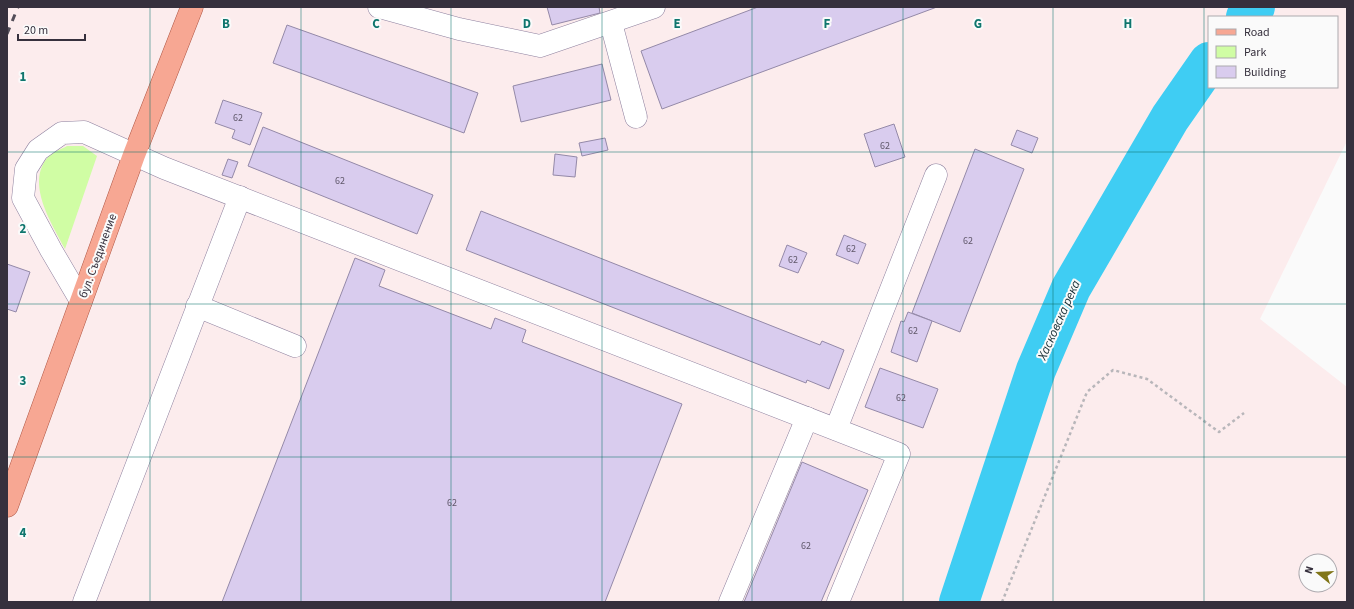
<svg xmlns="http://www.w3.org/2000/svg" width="1354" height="609" viewBox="0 0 1354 609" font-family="'Source Sans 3',sans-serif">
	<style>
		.industrial { fill: #fceced; fill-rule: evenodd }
		.green { fill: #d0fda4 }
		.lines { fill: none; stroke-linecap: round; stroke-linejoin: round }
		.river { stroke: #3fcdf3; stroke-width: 40 }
		.building { fill: #d9ccee; stroke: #9489a8 }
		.minor-casing { stroke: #8e819f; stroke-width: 23 }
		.major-casing { stroke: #b05846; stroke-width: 23 }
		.path { stroke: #b8b6ba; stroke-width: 2.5; stroke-dasharray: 3 3; stroke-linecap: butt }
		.minor { stroke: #fff; stroke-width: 22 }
		.major { stroke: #f7a793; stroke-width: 22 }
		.rail { stroke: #534e59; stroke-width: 3; stroke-dasharray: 7 7; stroke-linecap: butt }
		.grid { fill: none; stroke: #0f766e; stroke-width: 1; stroke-opacity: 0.55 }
		.labels { text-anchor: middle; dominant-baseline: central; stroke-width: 4; stroke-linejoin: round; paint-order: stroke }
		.number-label { font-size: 10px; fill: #5f5769 }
		.street-label { font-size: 12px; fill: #36303d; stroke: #fafafa }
		.water-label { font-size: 13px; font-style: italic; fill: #162d34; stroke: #fafafa }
		.grid-label { font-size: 13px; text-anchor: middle; font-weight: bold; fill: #0f766e; stroke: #fafafa; stroke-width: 4; stroke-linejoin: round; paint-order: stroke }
	</style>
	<rect width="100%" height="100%" fill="#fafafa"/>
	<!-- industrial -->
	<path class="industrial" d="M7,7H1347V141L1260,319L1347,387V602H7ZM1209,17H1337V87H1209ZM1306,561H1330V585H1306Z"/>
	<!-- green -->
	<path class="green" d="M67,146H83L97,156L65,249C52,224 25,183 48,157C52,152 62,149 67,146Z"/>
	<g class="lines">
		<!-- river -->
		<g class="river">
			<polyline points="1246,17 1255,7"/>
			<polyline points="959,602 1036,370 1071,288 1170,118 1209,62"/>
		</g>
	</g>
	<!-- building -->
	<g class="building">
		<polygon points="547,7 599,7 600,13 552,25"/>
		<polygon points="758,7 937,7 662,109 641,51"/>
		<polygon points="287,25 478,93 464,133 273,63"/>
		<polygon points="602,64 611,100 521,122 513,86"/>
		<polygon points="223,100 262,113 250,145 232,138 235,130 215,123"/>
		<polygon points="894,124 905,157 875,167 864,134"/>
		<polygon points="263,127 433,195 417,234 248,166"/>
		<polygon points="1017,130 1038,138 1032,153 1011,145"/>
		<polygon points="605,138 608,150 582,156 579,143"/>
		<polygon points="975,149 1024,169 960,332 912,313"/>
		<polygon points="555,154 577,157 575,177 553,175"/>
		<polygon points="228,159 238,162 232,178 222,175"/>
		<polygon points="481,211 820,345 822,341 844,350 829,389 807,380 806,383 466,250"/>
		<polygon points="844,235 866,244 858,264 836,255"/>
		<polygon points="787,245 807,253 798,273 779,266"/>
		<polygon points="355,258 385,270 379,286 491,329 495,318 526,330 522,342 682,404 605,602 222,602"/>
		<polygon points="7,264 30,272 16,312 7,309"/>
		<polygon points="908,312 932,321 917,362 891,352 901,321 904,322"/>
		<polygon points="880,368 938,389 923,428 865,407"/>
		<polygon points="802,462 868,490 821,602 744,602"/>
	</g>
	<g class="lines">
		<!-- minor casing -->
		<g class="minor-casing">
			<g id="minor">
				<polyline points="379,7 459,29 540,46 654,7"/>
				<polyline points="611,23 636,117"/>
				<polyline points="81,301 51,250 23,198 26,169 38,150 62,133 84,132 164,168 899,454 838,602"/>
				<polyline points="197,306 295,346"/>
				<polyline points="836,429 936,175"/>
				<polyline points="84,602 240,197"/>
				<polyline points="730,602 807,418"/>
			</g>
		</g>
		<!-- major casing -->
		<g class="major-casing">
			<polyline id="major" points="7,506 134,155 192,7"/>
		</g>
		<!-- path -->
		<polyline class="path" points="1002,602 1087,392 1113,370 1147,379 1219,432 1244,413"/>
		<!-- minor -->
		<use href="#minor" class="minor"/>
		<!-- major -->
		<use href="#major" class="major"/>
		<!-- rail -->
		<polyline class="rail" points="7,34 18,7"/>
	</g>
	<!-- grid -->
	<path class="grid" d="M150,7V602M301,7V602M451,7V602M602,7V602M752,7V602M903,7V602M1053,7V602M1204,7V602M7,152H1347M7,304H1347M7,457H1347"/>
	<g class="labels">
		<!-- number labels -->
		<g class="number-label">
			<text x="238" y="118">62</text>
			<text x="885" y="146">62</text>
			<text x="340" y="181">62</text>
			<text x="968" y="241">62</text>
			<text x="851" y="249">62</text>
			<text x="793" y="260">62</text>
			<text x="913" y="331">62</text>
			<text x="901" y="398">62</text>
			<text x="452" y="503">62</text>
			<text x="806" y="546">62</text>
		</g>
		<!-- street labels -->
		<g class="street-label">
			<text transform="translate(98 256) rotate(-70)">бул. Съединение</text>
		</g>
		<!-- water labels -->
		<g class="water-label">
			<text transform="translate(1059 320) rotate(-66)">Хасковска река</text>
		</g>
	</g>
	<g class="grid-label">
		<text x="226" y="28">B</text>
		<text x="376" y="28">C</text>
		<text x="527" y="28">D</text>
		<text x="677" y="28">E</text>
		<text x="827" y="28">F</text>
		<text x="978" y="28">G</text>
		<text x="1128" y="28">H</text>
		<text x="23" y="81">1</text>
		<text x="23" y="233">2</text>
		<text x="23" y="385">3</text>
		<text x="23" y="537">4</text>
	</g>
	<!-- border -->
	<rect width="1354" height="609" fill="none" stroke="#36303d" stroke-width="16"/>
	<!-- legend -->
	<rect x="1208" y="16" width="130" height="72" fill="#fafafa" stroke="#aca9ae"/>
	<rect x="1216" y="29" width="20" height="6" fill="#f7a793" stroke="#aca9ae"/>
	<text x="1244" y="36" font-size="12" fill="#36303d">Road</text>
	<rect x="1216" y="46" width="20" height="12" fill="#d0fda4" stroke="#aca9ae"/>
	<text x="1244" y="56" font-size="12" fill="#36303d">Park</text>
	<rect x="1216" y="66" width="20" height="12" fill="#d9ccee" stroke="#aca9ae"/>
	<text x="1244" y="76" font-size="12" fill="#36303d">Building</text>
	<!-- north arrow -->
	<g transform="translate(1318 573) rotate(288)"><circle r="19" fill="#fafafa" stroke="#aca9ae"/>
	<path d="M0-3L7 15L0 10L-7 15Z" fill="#807517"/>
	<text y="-6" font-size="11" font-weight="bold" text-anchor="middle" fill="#36303d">N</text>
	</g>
	<!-- scale -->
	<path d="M18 34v6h67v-6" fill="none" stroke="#36303d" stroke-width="2"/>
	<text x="24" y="34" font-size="12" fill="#36303d" stroke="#fafafa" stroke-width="3" paint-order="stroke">20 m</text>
</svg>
